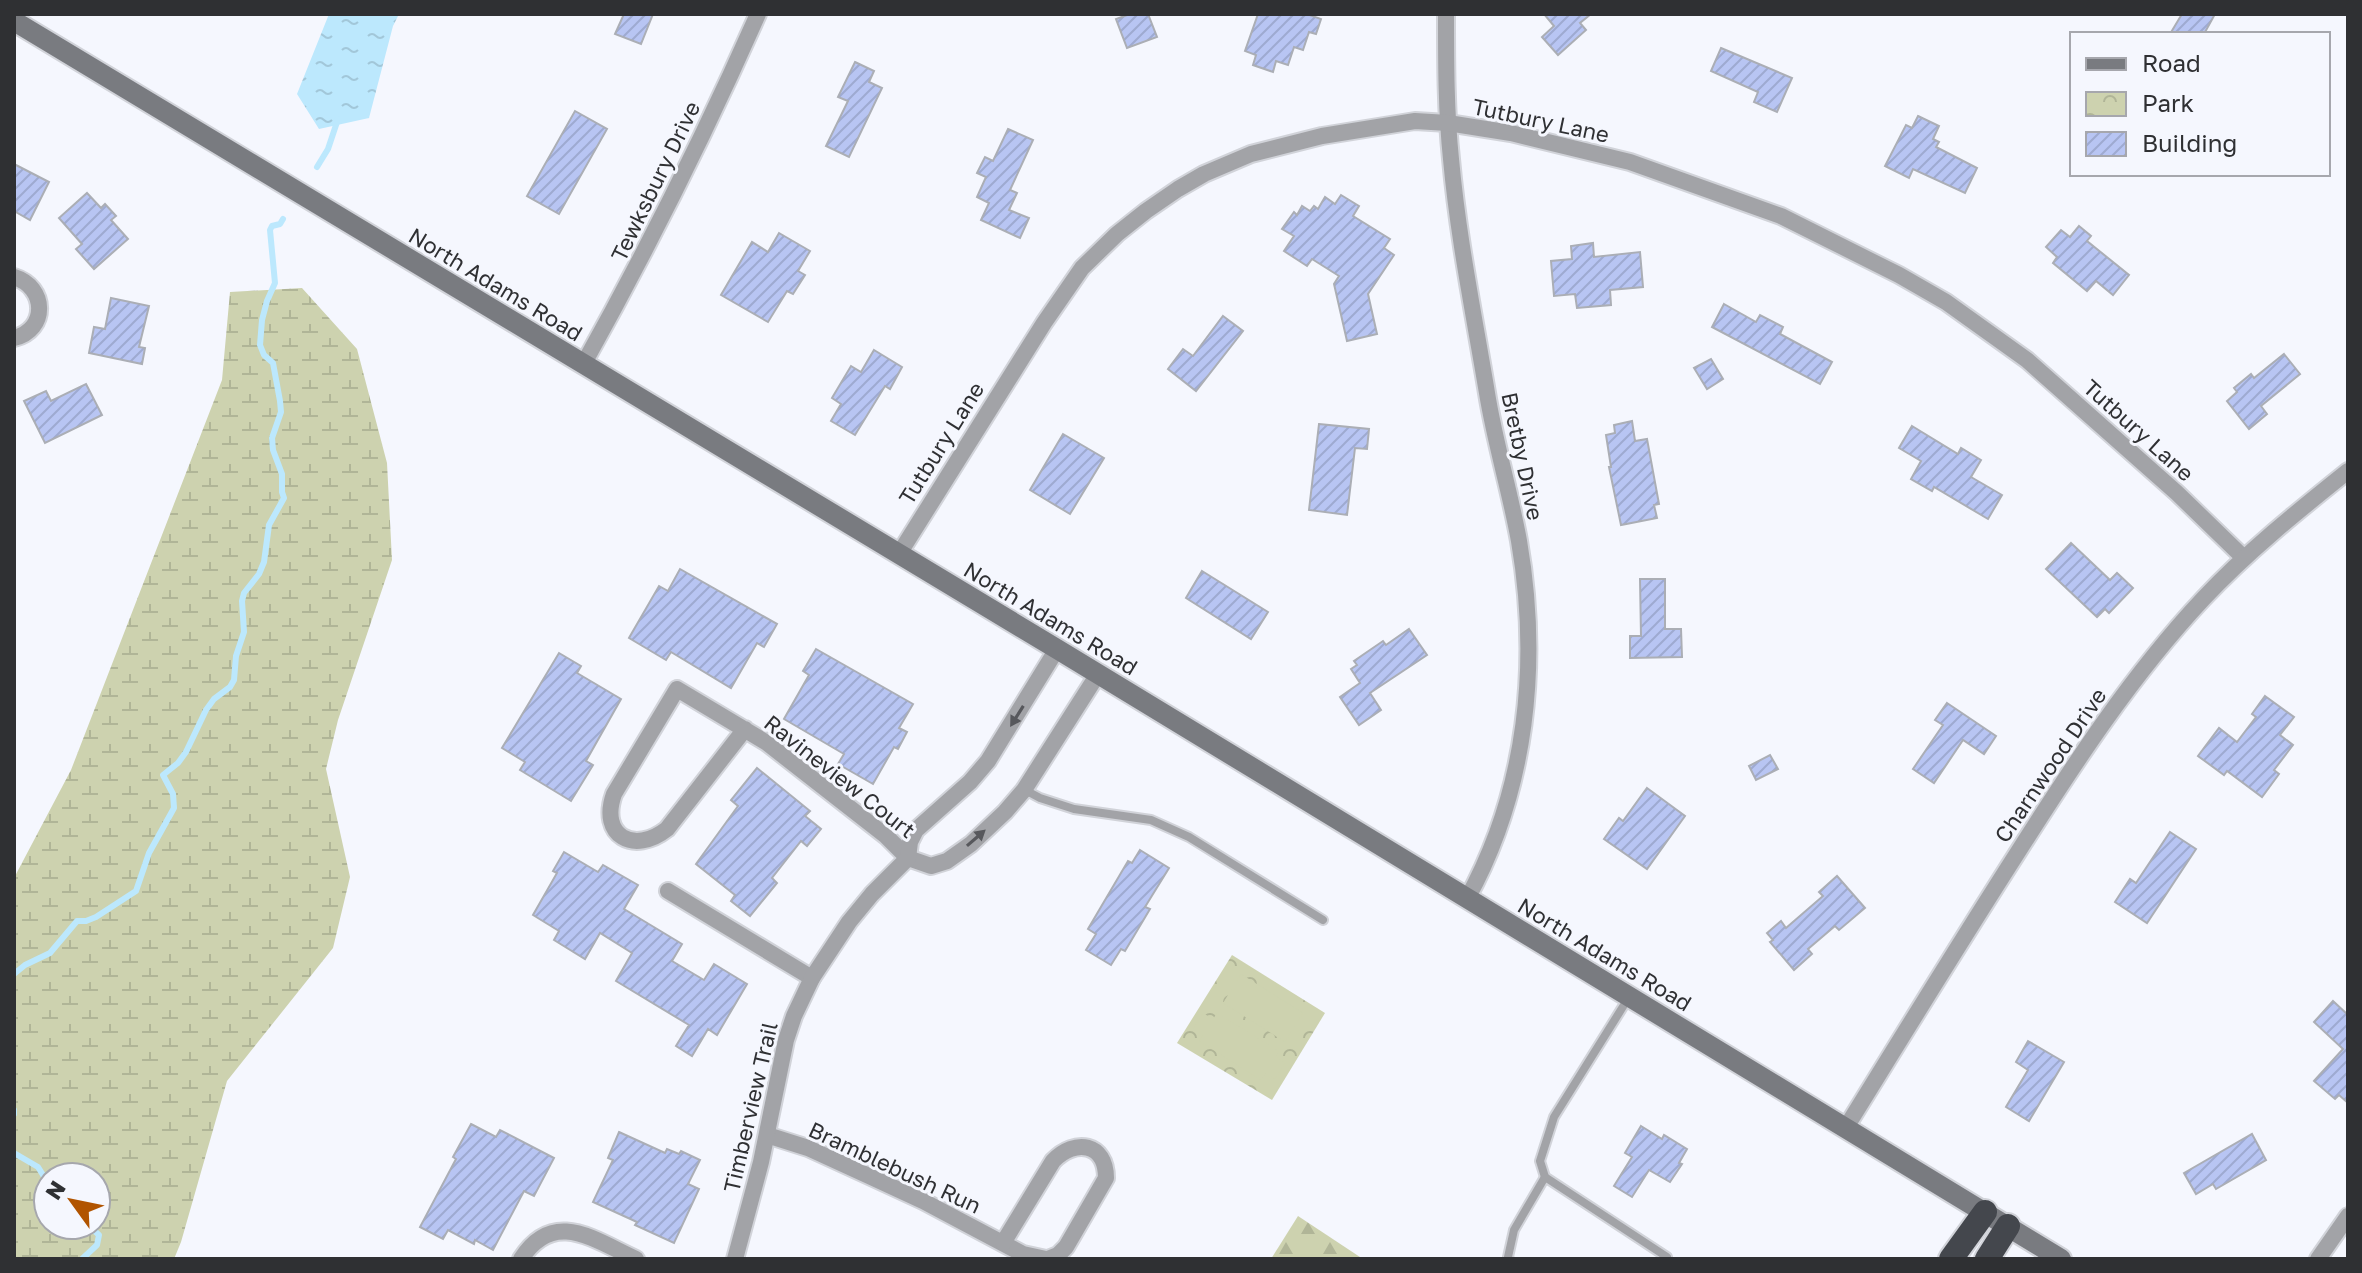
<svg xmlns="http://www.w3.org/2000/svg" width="2362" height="1273" viewBox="0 0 2362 1273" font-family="'Golos Text',sans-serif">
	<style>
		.forest { fill: url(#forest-firs) }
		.wetland { fill: url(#wetland-marsh); fill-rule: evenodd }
		.park { fill: url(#park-crowns) }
		.pitch { fill: #cdd2af }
		.water { fill: url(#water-ripples) }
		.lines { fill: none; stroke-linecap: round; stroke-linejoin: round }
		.stream { stroke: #bce8fd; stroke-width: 6 }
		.building { fill: url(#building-hatch); stroke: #abaeb5; stroke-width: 2 }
		.lane-casing { stroke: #d1d3d9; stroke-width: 12 }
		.street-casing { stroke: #d1d3d9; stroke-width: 20 }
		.secondary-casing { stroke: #d1d3d9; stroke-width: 24 }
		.highway-casing { stroke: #d1d3d9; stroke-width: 28 }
		.lane { stroke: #a2a3a7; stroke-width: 8 }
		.street { stroke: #a2a3a7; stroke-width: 16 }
		.secondary { stroke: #797b80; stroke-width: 20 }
		.highway { stroke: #44474d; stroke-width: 24 }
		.oneway { fill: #57585c }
		.labels { text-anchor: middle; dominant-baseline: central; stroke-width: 6; stroke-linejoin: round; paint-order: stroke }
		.street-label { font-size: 22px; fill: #2f3033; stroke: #f5f7fe }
	</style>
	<defs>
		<pattern id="forest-firs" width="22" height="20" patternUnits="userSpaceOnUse" patternTransform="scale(2)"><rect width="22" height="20" fill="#cdd2af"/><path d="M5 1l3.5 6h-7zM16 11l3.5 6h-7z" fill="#b0b597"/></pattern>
		<pattern id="wetland-marsh" width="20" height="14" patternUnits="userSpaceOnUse" patternTransform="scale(2)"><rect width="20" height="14" fill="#cdd2af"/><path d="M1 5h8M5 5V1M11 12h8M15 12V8" fill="none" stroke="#b0b597"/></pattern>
		<pattern id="park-crowns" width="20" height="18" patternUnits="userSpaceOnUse" patternTransform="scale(2)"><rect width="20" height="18" fill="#cdd2af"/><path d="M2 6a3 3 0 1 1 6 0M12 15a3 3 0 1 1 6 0" fill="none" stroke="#b0b597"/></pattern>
		<pattern id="water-ripples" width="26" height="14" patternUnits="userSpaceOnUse" patternTransform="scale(2)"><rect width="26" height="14" fill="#bce8fd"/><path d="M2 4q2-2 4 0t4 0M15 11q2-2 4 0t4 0" fill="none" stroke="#a2c7d9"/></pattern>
		<pattern id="building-hatch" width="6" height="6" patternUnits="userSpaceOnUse" patternTransform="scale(2)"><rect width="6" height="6" fill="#b8c5f3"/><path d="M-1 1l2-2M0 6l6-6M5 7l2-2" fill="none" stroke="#9eaad1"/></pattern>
	</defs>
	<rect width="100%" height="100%" fill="#f5f7fe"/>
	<!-- forest -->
	<polygon class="forest" points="1298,1216 1363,1259 1271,1259"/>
	<!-- wetland -->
	<path class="wetland" d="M302,288L357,349L387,463L392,560L338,720L326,769L350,877L333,948L227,1081L181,1242L174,1259H14V878L71,770L222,380L230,292ZM48,1177H96V1225H48Z"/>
	<!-- park -->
	<polygon class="park" points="1232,955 1325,1013 1272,1100 1177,1043"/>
	<!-- pitch -->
	<g class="pitch">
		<polygon points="1241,974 1303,1013 1285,1042 1223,1003"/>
		<polygon points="1203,1013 1213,1019 1217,1013 1279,1051 1276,1057 1285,1063 1275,1079 1266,1073 1261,1080 1199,1041 1203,1035 1193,1029"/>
	</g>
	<!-- water -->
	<polygon class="water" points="329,14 399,14 393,26 369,118 319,129 297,94"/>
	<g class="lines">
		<!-- stream -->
		<g class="stream">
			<polyline points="317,167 328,149 338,119"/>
			<polyline points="14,974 25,965 50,953 77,921 86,921 96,917 136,891 149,853 174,808 173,794 163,775 178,763 186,752 206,710 214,699 230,687 234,680 236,656 244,632 242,601 244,593 259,574 264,562 269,525 284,498 282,492 282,474 273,450 272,438 281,412 280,401 273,363 264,355 260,345 262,320 267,301 275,283 270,230 272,226 280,224 283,219"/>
			<polyline points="14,1110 14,1114"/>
			<polyline points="14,1153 38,1167 48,1183"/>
			<polyline points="82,1259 97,1245 99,1235 88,1225"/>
		</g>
	</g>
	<!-- building -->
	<g class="building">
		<polygon points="624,14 653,14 641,44 615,34"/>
		<polygon points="1130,14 1148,14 1157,37 1127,48 1116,19"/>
		<polygon points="1258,14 1307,14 1321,19 1316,34 1309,32 1303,50 1294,47 1288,65 1276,61 1273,72 1253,65 1256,55 1245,51"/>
		<polygon points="1544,14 1591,14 1580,23 1586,30 1558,55 1542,37 1554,26"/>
		<polygon points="2182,14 2215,14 2204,34 2170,34"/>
		<polygon points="1721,48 1792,78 1777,112 1754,102 1758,92 1711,71"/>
		<polygon points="855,62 874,71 869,82 882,88 849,157 826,146 848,101 838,97"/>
		<polygon points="575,111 607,129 559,214 527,196"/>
		<polygon points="1918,116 1939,126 1933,139 1939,142 1936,147 1977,168 1965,193 1913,169 1909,178 1885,166 1906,125 1912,128"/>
		<polygon points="1008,129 1033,140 1010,190 1017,193 1009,210 1029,218 1020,238 981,220 989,203 977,197 986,177 977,173 985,157 993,161"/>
		<polygon points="14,164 49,182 30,220 14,211"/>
		<polygon points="87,193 101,208 105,204 116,216 111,220 128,239 94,269 76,249 82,244 59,218"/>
		<polygon points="1341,195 1359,206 1353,216 1390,239 1384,248 1394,255 1368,294 1377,334 1347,341 1334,284 1339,276 1312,259 1307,266 1284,251 1294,236 1282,229 1294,212 1297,215 1302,206 1310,211 1314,206 1318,209 1325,197 1335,204"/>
		<polygon points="2079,226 2091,236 2087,241 2129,275 2113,295 2096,281 2087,291 2053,263 2057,257 2046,247 2061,230 2070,237"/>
		<polygon points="779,233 810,251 798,271 805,275 793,294 787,291 768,322 721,295 752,242 768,252"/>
		<polygon points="1593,243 1594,257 1640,252 1643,287 1610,290 1611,305 1577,308 1575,294 1554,296 1551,261 1572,259 1571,246"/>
		<polygon points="111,298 149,306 139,347 145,348 142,364 89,353 94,327 105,329"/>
		<polygon points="1724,304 1756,322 1760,315 1783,327 1780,334 1832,362 1820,384 1712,327"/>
		<polygon points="1223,316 1243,331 1196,391 1168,369 1183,349 1193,356"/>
		<polygon points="874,350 902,367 890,389 885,386 855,435 831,421 841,404 832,398 851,366 861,372"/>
		<polygon points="2284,354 2300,374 2261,406 2267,414 2249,429 2227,401 2237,392 2234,388 2251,374 2254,378"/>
		<polygon points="1711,359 1723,379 1707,389 1694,368"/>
		<polygon points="86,384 102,415 45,443 24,401 46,391 51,401"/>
		<polygon points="1632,421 1635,441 1647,439 1659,504 1654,505 1657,518 1621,525 1609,467 1611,467 1606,435 1615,433 1614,425"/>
		<polygon points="1319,424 1369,429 1367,449 1355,448 1347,515 1309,510"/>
		<polygon points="1912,426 1958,454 1961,448 1981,460 1971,477 2002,495 1988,519 1934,487 1932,491 1911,479 1921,461 1899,448"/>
		<polygon points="1063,434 1104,458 1070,514 1030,490"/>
		<polygon points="2071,543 2110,580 2117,573 2133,588 2109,613 2105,609 2097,617 2046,569"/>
		<polygon points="680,569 777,624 764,647 757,643 731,688 671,652 666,660 629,638 659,586 668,591"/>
		<polygon points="1202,571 1268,612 1251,639 1186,598"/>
		<polygon points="1640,579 1665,579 1665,629 1681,629 1682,657 1630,658 1630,636 1641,636"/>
		<polygon points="1409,629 1427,655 1370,693 1381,710 1359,725 1340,697 1360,683 1351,669 1357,665 1354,661 1383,641 1386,645"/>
		<polygon points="816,649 913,704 899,728 907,732 898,749 894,747 873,784 838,764 844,754 784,719 809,675 803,671"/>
		<polygon points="559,653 581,666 577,673 621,699 586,761 593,765 571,801 520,770 525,762 502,748"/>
		<polygon points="2265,696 2294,717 2280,735 2293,745 2274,770 2279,774 2262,797 2227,771 2224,775 2198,756 2219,728 2237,742 2256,717 2252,714"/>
		<polygon points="1947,703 1996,736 1984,754 1963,740 1934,783 1913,769 1943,725 1935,720"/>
		<polygon points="1770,755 1778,769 1756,780 1749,766"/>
		<polygon points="757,768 810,811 805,816 821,829 807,846 801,841 772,878 777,883 750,916 731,901 735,895 696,864 738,806 731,800"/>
		<polygon points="1647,788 1685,816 1647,869 1604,839 1619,818 1623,821"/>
		<polygon points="2170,832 2196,849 2147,923 2115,902 2130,879 2136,883"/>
		<polygon points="1140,850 1169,868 1145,907 1150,909 1125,951 1121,949 1111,965 1086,950 1096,934 1088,929 1128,861 1132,863"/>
		<polygon points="564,852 598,872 603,865 638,885 624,909 682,944 672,961 704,980 714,964 747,984 717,1035 708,1029 692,1056 676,1046 689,1025 616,981 632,953 600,933 585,959 554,940 559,931 533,915 557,873 553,871"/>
		<polygon points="1837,876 1865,908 1839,930 1835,926 1808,949 1812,954 1794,970 1770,942 1773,940 1767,933 1781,921 1786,928 1823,896 1819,892"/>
		<polygon points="2333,1001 2348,1015 2348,1103 2339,1095 2335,1099 2314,1081 2343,1049 2314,1022"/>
		<polygon points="2028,1041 2064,1062 2029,1121 2006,1107 2028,1070 2016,1062"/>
		<polygon points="471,1124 496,1137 500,1130 554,1158 534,1196 524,1191 493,1250 475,1240 474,1244 448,1230 443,1239 420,1227 456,1159 453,1157"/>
		<polygon points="1641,1126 1662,1139 1664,1135 1687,1149 1679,1163 1682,1164 1670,1182 1649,1170 1632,1197 1614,1186 1632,1157 1625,1153"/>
		<polygon points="619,1132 665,1153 667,1149 679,1154 681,1151 700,1160 688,1184 699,1189 674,1243 635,1225 637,1222 593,1202 613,1160 608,1158"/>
		<polygon points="2252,1134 2266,1160 2216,1189 2213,1184 2196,1194 2184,1173"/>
	</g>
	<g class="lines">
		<!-- lane casing -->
		<g class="lane-casing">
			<g id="lane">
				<polyline points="1025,790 1040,798 1074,809 1151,820 1189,837 1323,920"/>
				<polyline points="1629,997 1554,1117 1540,1161 1545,1177 1667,1257 1666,1259"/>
				<polyline points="1509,1259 1508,1257 1514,1230 1545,1177"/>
			</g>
		</g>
		<!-- street casing -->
		<g class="street-casing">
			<g id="street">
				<path d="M1446,14C1446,62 1446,111 1451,159C1458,237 1474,315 1487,393C1495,443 1510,491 1519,541C1540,663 1527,790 1467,899"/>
				<path d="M14,277C47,287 48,330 14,338"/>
				<path d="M583,365C647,250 705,134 758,14"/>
				<polyline points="899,554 1044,323 1082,268 1117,234 1146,211 1178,189 1204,174 1251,154 1322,136 1415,121 1448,123 1511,133 1630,162 1781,216 1899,275 1946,302 2027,360 2177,493 2244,558"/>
				<path d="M745,729L667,829C634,855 599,836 614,794L677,689L767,743L886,836L908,858L931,866L947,861L971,844L1005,812L1024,790L1098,674"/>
				<polyline points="668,891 812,978"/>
				<path d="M1845,1129C1902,1037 1959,944 2018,852C2074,764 2131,676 2203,599C2247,552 2298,511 2348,471"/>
				<polyline points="767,1135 808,1148 869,1176 923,1201 1023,1254 1046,1259"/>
				<path d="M1003,1243L1053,1161C1075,1138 1106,1143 1106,1178L1066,1247L1058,1255L1048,1259"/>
				<path d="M521,1259C554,1208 594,1240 636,1259"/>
				<polyline points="735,1259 761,1162 786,1040 794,1016 812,978 849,922 872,894 908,858 910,842 916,830 970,782 988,761 1057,649"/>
				<polyline points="2318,1259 2348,1216"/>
			</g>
		</g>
		<!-- secondary casing -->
		<g class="secondary-casing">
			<polyline id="secondary" points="14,21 1057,649 2061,1259"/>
		</g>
		<!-- highway casing -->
		<g class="highway-casing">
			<g id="highway">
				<polyline points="1951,1259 1985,1212"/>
				<polyline points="1987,1259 2008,1226"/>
			</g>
		</g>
		<!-- lane -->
		<use href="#lane" class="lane"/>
		<!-- street -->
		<use href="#street" class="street"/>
		<!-- secondary -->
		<use href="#secondary" class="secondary"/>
		<!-- highway -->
		<use href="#highway" class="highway"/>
	</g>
	<!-- one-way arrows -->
	<defs><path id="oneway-solid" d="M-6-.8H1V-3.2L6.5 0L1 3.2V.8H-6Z" transform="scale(2)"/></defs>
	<g class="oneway">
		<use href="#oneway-solid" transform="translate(1017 716) rotate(122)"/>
		<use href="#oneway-solid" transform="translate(976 838) rotate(-41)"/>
	</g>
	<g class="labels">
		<!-- street labels -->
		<g class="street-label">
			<text transform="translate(1541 120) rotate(12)">Tutbury Lane</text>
			<text transform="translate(655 181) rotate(-64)">Tewksbury Drive</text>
			<text transform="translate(496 284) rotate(31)">North Adams Road</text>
			<text transform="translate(2139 430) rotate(42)">Tutbury Lane</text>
			<text transform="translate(941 443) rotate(-58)">Tutbury Lane</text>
			<text transform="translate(1523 456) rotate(78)">Bretby Drive</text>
			<text transform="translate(1051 618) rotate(31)">North Adams Road</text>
			<text transform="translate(2050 765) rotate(-56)">Charnwood Drive</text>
			<text transform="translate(840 776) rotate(38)">Ravineview Court</text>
			<text transform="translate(1605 954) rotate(31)">North Adams Road</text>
			<text transform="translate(750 1107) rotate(-77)">Timberview Trail</text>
			<text transform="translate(895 1167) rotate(25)">Bramblebush Run</text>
		</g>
	</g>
	<!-- border -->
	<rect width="2362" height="1273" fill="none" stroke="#2f3033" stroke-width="32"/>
	<!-- legend -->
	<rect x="2070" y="32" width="260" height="144" fill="#f5f7fe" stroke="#a6a7ad" stroke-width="2"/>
	<rect x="2086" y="58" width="40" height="12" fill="#797b80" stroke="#a6a7ad" stroke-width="2"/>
	<text x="2142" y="72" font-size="24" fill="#2f3033">Road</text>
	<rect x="2086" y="92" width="40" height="24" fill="url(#park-crowns)" stroke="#a6a7ad" stroke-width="2"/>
	<text x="2142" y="112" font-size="24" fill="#2f3033">Park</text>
	<rect x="2086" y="132" width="40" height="24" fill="url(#building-hatch)" stroke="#a6a7ad" stroke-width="2"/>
	<text x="2142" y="152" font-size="24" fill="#2f3033">Building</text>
	<!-- north arrow -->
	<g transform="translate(72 1201) rotate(303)"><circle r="38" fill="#f5f7fe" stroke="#a6a7ad" stroke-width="2"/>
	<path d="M0-6L14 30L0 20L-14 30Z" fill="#b15400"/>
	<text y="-12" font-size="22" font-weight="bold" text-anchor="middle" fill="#2f3033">N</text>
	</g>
</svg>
